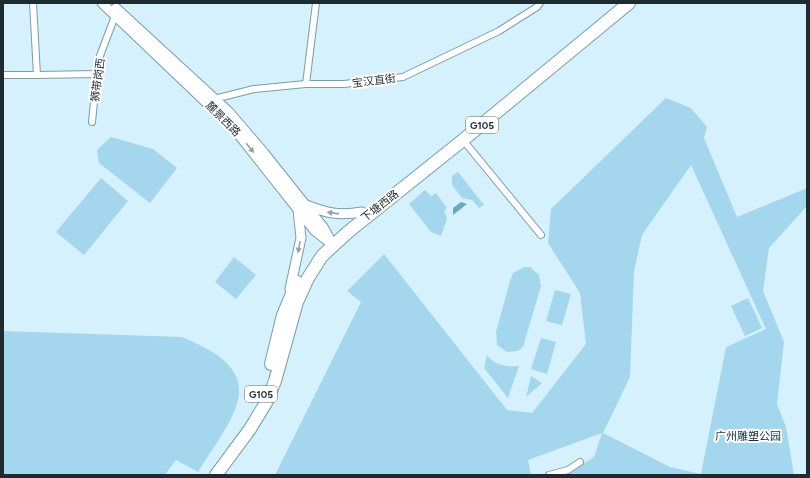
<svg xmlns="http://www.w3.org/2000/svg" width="810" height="478" viewBox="0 0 810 478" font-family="Figtree,'Noto Sans SC',sans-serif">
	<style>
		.green { fill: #a4d6ee; fill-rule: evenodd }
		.water { fill: #69a8c5 }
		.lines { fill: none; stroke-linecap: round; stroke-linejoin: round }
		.street-casing { stroke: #7b9cab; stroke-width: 8 }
		.secondary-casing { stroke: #7b9cab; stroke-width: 11 }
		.highway-casing { stroke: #7b9cab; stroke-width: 14 }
		.street { stroke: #fff; stroke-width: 6 }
		.secondary { stroke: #fff; stroke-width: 9 }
		.highway { stroke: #fff; stroke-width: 12 }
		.oneway { fill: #9aa0a2 }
		.labels { text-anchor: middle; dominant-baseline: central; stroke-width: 4; stroke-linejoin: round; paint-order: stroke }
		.shield { fill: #fff; stroke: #626b6f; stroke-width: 1 }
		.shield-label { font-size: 10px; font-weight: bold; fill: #1e2b31 }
		.street-label { font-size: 11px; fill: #1e2b31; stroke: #fff }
		.park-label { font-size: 11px; fill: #13313e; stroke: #fff }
	</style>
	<rect width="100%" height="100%" fill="#d5f1fe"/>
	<!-- green -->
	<g class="green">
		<path d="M666,98L691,108L707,127L704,138L737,217L807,188V206L769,248L763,291L784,342L777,404L786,427L794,475H557L571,472L594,457L602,433L528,460L531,475H275L361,302L347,291L384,254L507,410L532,413L586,344L580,293L548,243L551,209ZM691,165L766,329L726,347L701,474L670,467L603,433L630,377L634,271L642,235Z"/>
		<polygon points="111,137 153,149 177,168 150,203 99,163 97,150"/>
		<polygon points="458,172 484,205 479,208 472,200 462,198 452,185 452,176"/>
		<polygon points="101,178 128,201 84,255 56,232"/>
		<polygon points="425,190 431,196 436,193 447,208 444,211 447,218 441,236 431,232 409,204"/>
		<polygon points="234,257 256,275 236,299 215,282"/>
		<polygon points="524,267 530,267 539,275 541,286 523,347 518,351 507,352 497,345 496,332 511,278 513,273"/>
		<polygon points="555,290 571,294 562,325 546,321"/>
		<polygon points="748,298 762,328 745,336 731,306"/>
		<path d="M3,331L182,337C273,374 237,410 198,472L176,460L165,475H3Z"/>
		<polygon points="541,338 556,342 547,374 531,369"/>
		<path d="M487,355C496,366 505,367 519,366L508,398L484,368Z"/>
		<polygon points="531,376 542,383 526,397"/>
	</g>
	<!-- water -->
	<polygon class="water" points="461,202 467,204 453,215 453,208"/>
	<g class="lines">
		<!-- street casing -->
		<g class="street-casing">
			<g id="street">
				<polyline points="33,3 37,75 97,74"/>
				<polyline points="3,75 37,75"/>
				<polyline points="306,84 316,3"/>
				<polyline points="214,99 254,89 306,84 344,84 403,77 499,31 537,7 540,3"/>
				<polyline points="92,122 98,61 115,16"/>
				<polyline points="463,140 541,235"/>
				<polyline points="549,475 568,470 580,462"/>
			</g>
		</g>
		<!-- secondary casing -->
		<g class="secondary-casing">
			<g id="secondary">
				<polyline points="102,3 235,130 315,231 333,245"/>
				<polyline points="116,8 229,112 264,153 323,227 333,245"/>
				<path d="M306,205C327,213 338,216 362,212"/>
				<polyline points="290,289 301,238 298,210"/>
			</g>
		</g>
		<!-- highway casing -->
		<g class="highway-casing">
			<g id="highway">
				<polyline points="271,364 283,315 297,282"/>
				<polyline points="216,475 250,429 267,401 275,381 297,302 308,278 322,256 348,232 463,140 629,3"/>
			</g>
		</g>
		<!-- street -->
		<use href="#street" class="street"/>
		<!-- secondary -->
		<use href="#secondary" class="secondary"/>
		<!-- highway -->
		<use href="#highway" class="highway"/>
	</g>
	<!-- one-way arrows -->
	<defs><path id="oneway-solid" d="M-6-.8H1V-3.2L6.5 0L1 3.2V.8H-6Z"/></defs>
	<g class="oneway">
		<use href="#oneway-solid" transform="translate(250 148) rotate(51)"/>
		<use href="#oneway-solid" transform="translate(333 213) rotate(-172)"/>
		<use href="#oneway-solid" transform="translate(299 247) rotate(101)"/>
	</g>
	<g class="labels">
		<!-- shield labels -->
		<g class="shield">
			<rect x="466" y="117" width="32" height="16" rx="3"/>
			<rect x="245" y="386" width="32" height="16" rx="3"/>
		</g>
		<g class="shield-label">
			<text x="482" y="125">G105</text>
			<text x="261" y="394">G105</text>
		</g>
		<!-- street labels -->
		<g class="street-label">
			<text transform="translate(98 80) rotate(-82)">狮带岗西</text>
			<text transform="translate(374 81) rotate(-7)">宝汉直街</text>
			<text transform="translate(223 119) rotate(45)">麓景西路</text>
			<text transform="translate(380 206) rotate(-38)">下塘西路</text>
		</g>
		<!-- park labels -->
		<g class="park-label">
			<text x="748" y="436">广州雕塑公园</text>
		</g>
	</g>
	<!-- border -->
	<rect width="810" height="478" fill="none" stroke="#1e2b31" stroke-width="8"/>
</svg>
